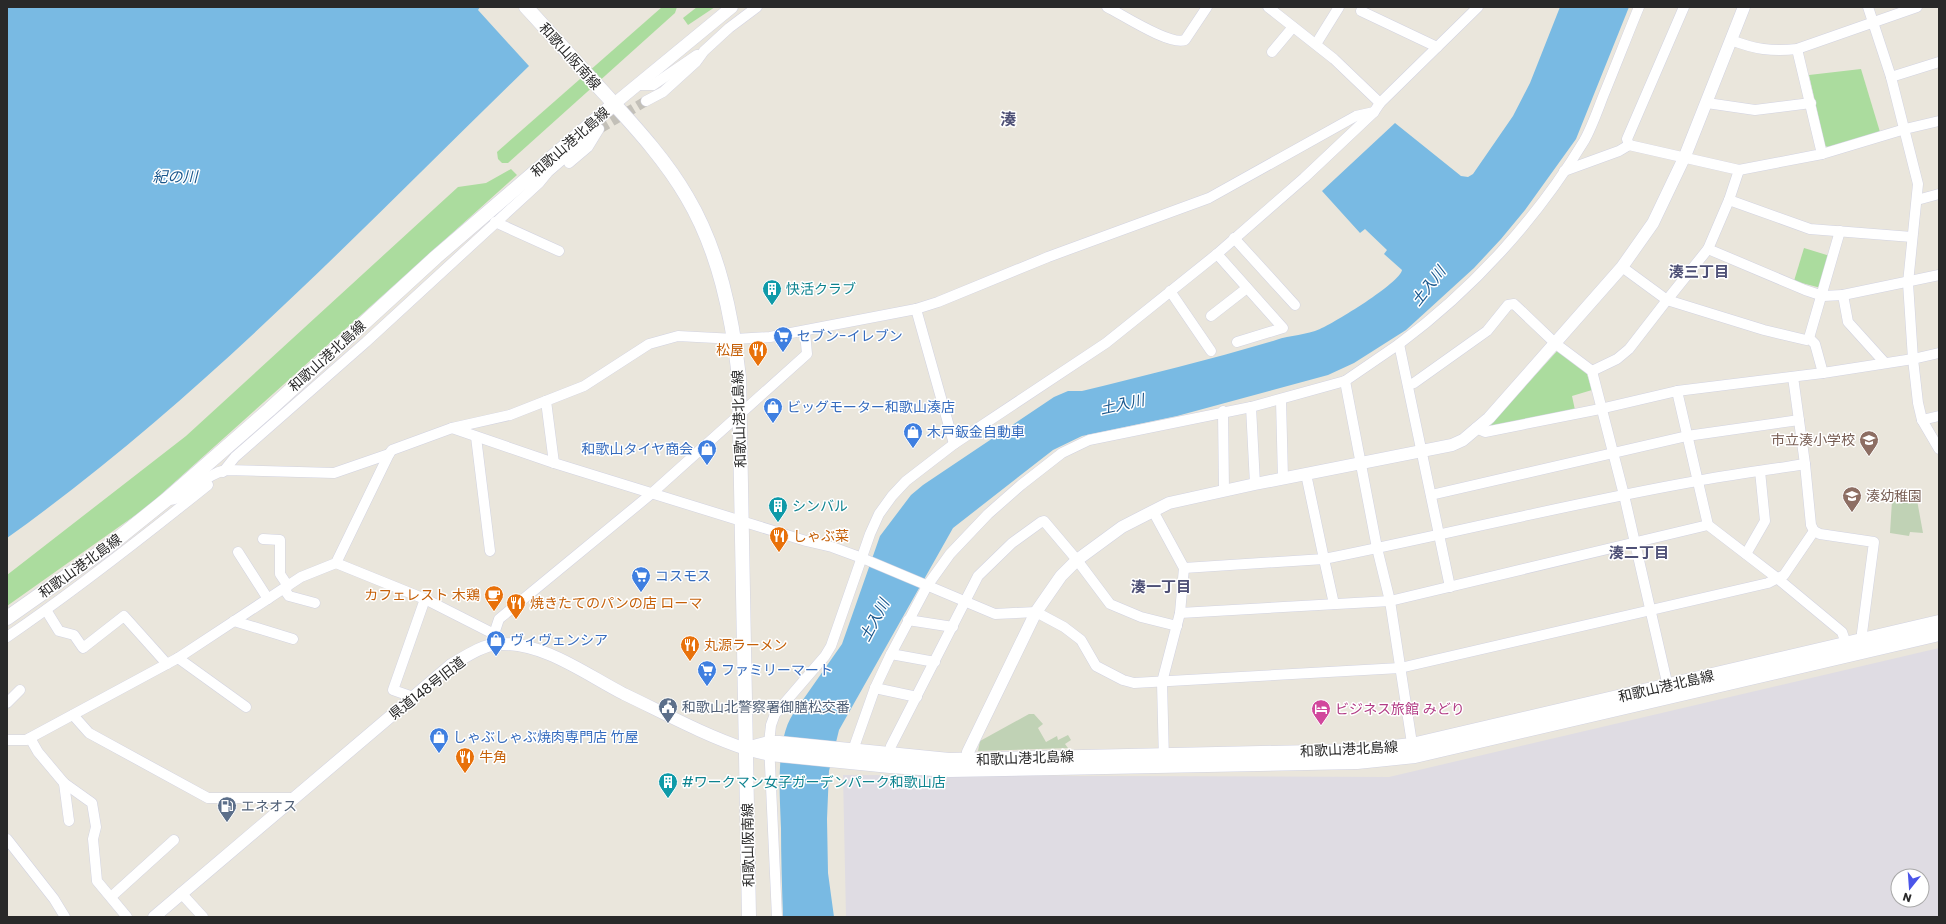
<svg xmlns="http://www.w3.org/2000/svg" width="1946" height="924" viewBox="0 0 1946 924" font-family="Poppins,'Noto Sans JP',sans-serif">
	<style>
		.industrial { fill: #dfdce3; fill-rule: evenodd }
		.green { fill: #abdc9e }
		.cemetery { fill: #c0d2b5 }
		.water { fill: #79bae3 }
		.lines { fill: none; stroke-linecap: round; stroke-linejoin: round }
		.minor-tunnel { stroke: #c3c0b8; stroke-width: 10; stroke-dasharray: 10 5; stroke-linecap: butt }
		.minor-casing { stroke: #d2d3e1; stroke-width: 11 }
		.tertiary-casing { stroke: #d2d3e1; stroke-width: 13 }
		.secondary-casing { stroke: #d2d3e1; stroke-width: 15 }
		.minor { stroke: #fff; stroke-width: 10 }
		.tertiary { stroke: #fff; stroke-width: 12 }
		.secondary { stroke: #fff; stroke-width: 14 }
		.labels { text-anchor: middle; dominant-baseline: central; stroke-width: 3; stroke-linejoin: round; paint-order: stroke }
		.street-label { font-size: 14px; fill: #292929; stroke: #fff }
		.culture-label { font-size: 14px; fill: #0d838f; stroke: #fff; text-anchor: start }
		.shop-label { font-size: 14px; fill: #366cbe; stroke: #fff; text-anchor: start }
		.food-label { font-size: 14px; fill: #c56008; stroke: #fff; text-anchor: start }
		.education-label { font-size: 14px; fill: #785e54; stroke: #fff; text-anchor: end }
		.service-label { font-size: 14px; fill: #4e5e75; stroke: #fff; text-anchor: start }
		.hotel-label { font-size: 14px; fill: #b23c85; stroke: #fff; text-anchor: start }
		.water-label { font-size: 15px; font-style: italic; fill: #19578d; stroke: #fff }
		.neighbourhood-label { font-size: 15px; font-weight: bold; fill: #4e5076; stroke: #fff }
		.quarter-label { font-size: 16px; font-weight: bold; fill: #4e5076; stroke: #fff }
	</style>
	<rect width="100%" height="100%" fill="#eae6dc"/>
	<!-- industrial -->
	<path class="industrial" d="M1939,648V917H846L843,775L1389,777ZM1898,876H1922V900H1898Z"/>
	<!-- green -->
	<g class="green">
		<polygon points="662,7 677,7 675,13 508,163 502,163 498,159 497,152"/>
		<polygon points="697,7 715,7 688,25 683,18"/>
		<polygon points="1861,69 1880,132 1828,147 1825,146 1809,75"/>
		<polygon points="511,169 517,175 147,507 7,606 7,575 186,436 458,187 486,183"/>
		<polygon points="1804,248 1830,256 1821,288 1794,281"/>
		<polygon points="1559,349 1587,374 1592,390 1572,396 1575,410 1492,426 1491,424"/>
	</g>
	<!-- cemetery -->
	<g class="cemetery">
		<polygon points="1917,500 1923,533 1910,532 1909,536 1890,533 1892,501"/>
		<polygon points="1029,714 1034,714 1043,724 1038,728 1046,742 1057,736 1058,740 1068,735 1071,740 1065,744 1068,748 978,751 980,741"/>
	</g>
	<!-- water -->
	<g class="water">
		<path d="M7,7H480L478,10L529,66C361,229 199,401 7,538Z"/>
		<path d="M1560,7H1629L1576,139L1525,210L1501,239L1474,268L1406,330L1354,363L1328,375L1177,416L1082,436L1053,450L953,528L839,730L829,771L827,819L828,873L834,917H783C782,887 781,858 781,828C780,796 775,741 793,714L842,644L880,536L911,495L923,485L1054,397L1068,391H1082C1147,375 1212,359 1276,340C1290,335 1307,335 1320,329C1334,323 1400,283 1402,270L1384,254L1387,250L1365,229L1360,233L1322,191L1395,123L1461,176L1468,177L1473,174L1513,116L1530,83Z"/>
	</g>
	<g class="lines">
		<!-- minor-tunnel -->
		<polyline class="minor-tunnel" points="599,129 646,101"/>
		<!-- minor casing -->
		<g class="minor-casing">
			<g id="minor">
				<path d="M1107,7C1123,15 1170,46 1185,40L1207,7"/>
				<polyline points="1268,7 1334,59 1380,103"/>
				<polyline points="1684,7 1627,139 1629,145 1739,170 1729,200 1708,249 1667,300 1764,330 1806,340 1809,338 1840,231"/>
				<polyline points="1868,7 1891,77 1918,184 1908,283 1913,359 1918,403 1922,420 1939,449"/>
				<polyline points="1361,11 1437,47"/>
				<path d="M1731,40C1754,49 1772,52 1797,49L1917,7"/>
				<polyline points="1316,44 1339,7"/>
				<polyline points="1272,52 1293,27"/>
				<polyline points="1891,77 1939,62"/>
				<polyline points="638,85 653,85 697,55"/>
				<polyline points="646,101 663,92 696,62 704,51 729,28 757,7"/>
				<polyline points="1707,103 1755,110 1811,103"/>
				<polyline points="1822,154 1905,129 1939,121"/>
				<polyline points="569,163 588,147 599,129"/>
				<polyline points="1739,170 1822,154 1797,49"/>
				<polyline points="1564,171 1619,151 1629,145"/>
				<polyline points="1729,200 1810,229 1912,237"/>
				<polyline points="1917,200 1939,194"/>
				<polyline points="495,222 559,251"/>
				<polyline points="1234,238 1295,305"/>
				<polyline points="1708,249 1805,290 1823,296 1843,295 1848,322 1885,363"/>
				<polyline points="1217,254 1283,328 1237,342"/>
				<polyline points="1170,291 1211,351"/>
				<polyline points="1843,295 1939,275"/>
				<polyline points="916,309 954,444"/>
				<polyline points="1211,316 1247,288"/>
				<polyline points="1809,338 1815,344 1823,373"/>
				<path d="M1399,344C1472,290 1537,219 1584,141C1592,127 1598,109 1604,94C1616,65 1627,36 1639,7"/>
				<polyline points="1592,371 1617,359 1629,349 1667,300 1622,267"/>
				<polyline points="1345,381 1377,548 1390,601 1413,750"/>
				<polyline points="1408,385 1414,383 1487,331 1508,305 1514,304 1556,344 1592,371 1624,495 1669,691"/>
				<polyline points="1677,391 1708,525 1777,578 1842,632 1848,649"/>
				<polyline points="1281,400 1283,479"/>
				<polyline points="546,401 554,463"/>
				<polyline points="1251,407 1255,484"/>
				<polyline points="1223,411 1224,491"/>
				<polyline points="1922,420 1939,416"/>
				<polyline points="452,428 554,463 806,541 832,547 862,558 995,614 1036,612 1064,627 1081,640 1096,666 1123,680 1134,683 1400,668 1768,583 1784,575 1814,531 1811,525 1805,464 1793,377"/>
				<polyline points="1476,428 1485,432 1600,409 1677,391 1823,373 1913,359 1939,353"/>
				<polyline points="476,437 490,551"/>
				<polyline points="223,472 235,457 366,342 539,183 548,172 585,140 587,127"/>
				<polyline points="1431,495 1687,436 1799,420"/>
				<path d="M169,500C190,498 204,474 226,470L334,473L389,454L392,450L452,428L510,415L584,386L649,344L678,336L735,339L770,337L916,309L938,302L1048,257L1209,198L1356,116L1374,112"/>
				<polyline points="1153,511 1184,568 1180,613 1162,682 1164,761"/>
				<polyline points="1814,531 1820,534 1874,542 1862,633 1863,645"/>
				<polyline points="263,539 280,540 280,574 288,586"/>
				<polyline points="238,552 268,599"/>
				<polyline points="1746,554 1765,521 1760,471"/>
				<polyline points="336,563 425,599 494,634"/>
				<polyline points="1184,568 1324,559 1306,474"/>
				<polyline points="284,589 289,596 315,603"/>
				<path d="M1334,604L1324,559C1449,534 1572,503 1697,481C1733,474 1769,470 1805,464"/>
				<polyline points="46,610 59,631 74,635 83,648 124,616 167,664"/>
				<polyline points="1180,613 1390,601 1708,525"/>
				<polyline points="908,620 953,627"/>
				<polyline points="234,621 293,639"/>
				<path d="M7,637C76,590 142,538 208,485"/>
				<polyline points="497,644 494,634 499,619 651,494 807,354 805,332"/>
				<polyline points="891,654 935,662"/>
				<polyline points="178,658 246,707"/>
				<polyline points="875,688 917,697"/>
				<polyline points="413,697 393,690 425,599"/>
				<polyline points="7,703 20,690"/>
				<polyline points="73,715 89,733 208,798 294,798"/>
				<polyline points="30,738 38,752 64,783 92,803 96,827 93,839 97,881 127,917"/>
				<polyline points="7,740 26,740 178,658 301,577 336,563 389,454"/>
				<polyline points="853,750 875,688 891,654 927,586 950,554 988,514 1021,485 1062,453 1089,440 1251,407 1345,381 1399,344 1450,587"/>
				<polyline points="889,754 891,746 978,576 1012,543 1041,522 1044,521 1077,560 1110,604 1141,617 1177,626"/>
				<polyline points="64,783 69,821"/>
				<polyline points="7,839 54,899 65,917"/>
				<polyline points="181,893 203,917"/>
				<polyline points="111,897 174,840"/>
				<polyline points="777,917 769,743 771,725 775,714 825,656 831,646 870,534 879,514 892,496 906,481 954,444 1106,343 1217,254 1304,178 1374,112 1380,103 1478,7"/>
			</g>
		</g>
		<!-- tertiary casing -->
		<g class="tertiary-casing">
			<g id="tertiary">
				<polyline points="614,104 732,7"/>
				<polyline points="967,767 968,752 1036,612 1061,576 1077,560 1122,527 1169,503 1255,484 1452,445 1463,440 1489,418 1622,267 1653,223 1685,156 1744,7"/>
				<path d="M154,917L451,665C465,657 482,645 498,644C544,642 585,674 624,694C664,713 704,735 746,749"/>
			</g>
		</g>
		<!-- secondary casing -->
		<g class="secondary-casing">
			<g id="secondary">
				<path d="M526,7C553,36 579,66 606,95C635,127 665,159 687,197C719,251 732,315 739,377L749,917"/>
				<polyline points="7,618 105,549 166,500 269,410 436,257 614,104"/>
				<polyline points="746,749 769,743 779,743 949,760 1356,751 1412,745 1939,622"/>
				<polyline points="749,749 770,754 890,766 949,770 1357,762 1415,756 1939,634"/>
			</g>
		</g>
		<!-- minor -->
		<use href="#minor" class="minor"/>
		<!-- tertiary -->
		<use href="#tertiary" class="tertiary"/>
		<!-- secondary -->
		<use href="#secondary" class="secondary"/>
	</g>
	<!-- icons -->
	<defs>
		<g id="building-pin" transform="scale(1)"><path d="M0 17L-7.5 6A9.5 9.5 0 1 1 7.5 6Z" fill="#0f9aa8" stroke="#fff"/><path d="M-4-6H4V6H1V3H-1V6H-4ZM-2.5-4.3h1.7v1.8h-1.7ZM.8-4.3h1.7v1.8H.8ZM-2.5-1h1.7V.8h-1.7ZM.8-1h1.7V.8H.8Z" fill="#fff"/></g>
		<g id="supermarket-pin" transform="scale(1)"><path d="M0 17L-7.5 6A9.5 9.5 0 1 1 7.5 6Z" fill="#3f7fe0" stroke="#fff"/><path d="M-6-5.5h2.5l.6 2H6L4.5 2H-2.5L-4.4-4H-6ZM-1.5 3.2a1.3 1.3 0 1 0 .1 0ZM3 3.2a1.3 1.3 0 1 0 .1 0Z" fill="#fff"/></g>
		<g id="restaurant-pin" transform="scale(1)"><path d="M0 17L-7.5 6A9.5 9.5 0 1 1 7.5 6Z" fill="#e8710a" stroke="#fff"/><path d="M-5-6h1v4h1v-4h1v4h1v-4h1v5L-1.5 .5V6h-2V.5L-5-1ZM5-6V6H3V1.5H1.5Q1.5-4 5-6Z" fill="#fff"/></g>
		<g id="shop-pin" transform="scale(1)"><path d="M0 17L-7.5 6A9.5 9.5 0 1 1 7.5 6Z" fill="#3f7fe0" stroke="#fff"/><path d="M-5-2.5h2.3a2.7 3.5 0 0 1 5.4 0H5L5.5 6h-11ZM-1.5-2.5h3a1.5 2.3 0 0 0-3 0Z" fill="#fff"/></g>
		<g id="school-pin" transform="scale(1)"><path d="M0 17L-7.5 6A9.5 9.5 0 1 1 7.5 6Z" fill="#8d6e63" stroke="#fff"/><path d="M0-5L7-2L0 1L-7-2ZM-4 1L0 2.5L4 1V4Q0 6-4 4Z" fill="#fff"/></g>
		<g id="cafe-pin" transform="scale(1)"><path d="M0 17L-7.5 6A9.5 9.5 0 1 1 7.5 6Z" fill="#e8710a" stroke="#fff"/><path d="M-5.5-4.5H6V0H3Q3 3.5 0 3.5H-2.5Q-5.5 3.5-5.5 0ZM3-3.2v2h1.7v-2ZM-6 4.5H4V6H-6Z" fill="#fff"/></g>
		<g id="civic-pin" transform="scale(1)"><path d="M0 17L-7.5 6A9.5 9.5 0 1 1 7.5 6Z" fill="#5c6f8a" stroke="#fff"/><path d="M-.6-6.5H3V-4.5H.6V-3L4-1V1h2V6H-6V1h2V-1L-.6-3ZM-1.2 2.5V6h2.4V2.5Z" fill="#fff"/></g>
		<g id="hotel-pin" transform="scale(1)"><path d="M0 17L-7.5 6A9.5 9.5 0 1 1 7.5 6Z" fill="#d1479c" stroke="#fff"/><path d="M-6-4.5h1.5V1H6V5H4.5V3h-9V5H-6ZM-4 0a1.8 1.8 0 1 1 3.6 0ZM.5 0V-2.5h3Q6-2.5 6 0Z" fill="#fff"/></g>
		<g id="fuel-pin" transform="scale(1)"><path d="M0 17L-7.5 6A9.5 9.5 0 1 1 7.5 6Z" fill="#5c6f8a" stroke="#fff"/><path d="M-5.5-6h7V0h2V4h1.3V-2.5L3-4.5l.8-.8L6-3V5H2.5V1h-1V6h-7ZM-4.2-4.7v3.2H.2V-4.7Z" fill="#fff"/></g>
	</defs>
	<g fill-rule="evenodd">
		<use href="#building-pin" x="772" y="289"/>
		<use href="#supermarket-pin" x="783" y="336"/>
		<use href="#restaurant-pin" x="758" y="350"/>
		<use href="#shop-pin" x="773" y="407"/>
		<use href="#shop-pin" x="913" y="432"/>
		<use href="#school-pin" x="1869" y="440"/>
		<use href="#shop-pin" x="707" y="449"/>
		<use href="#school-pin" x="1852" y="496"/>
		<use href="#building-pin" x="778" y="506"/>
		<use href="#restaurant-pin" x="779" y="536"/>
		<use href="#supermarket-pin" x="641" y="576"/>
		<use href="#cafe-pin" x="494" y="595"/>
		<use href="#restaurant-pin" x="516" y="603"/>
		<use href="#shop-pin" x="496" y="640"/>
		<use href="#restaurant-pin" x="690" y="645"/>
		<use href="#supermarket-pin" x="707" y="670"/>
		<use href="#civic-pin" x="668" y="707"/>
		<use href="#hotel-pin" x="1321" y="709"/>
		<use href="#shop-pin" x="439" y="737"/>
		<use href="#restaurant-pin" x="465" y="757"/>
		<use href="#building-pin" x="668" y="782"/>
		<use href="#fuel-pin" x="227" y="806"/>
	</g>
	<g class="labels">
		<!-- street labels -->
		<g class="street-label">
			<text transform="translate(570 56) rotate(48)">和歌山阪南線</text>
			<text transform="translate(570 142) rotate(-41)">和歌山港北島線</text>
			<text transform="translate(327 356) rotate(-42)">和歌山港北島線</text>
			<text transform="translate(739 419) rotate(-92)">和歌山港北島線</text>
			<text transform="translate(80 566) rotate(-36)">和歌山港北島線</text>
			<text transform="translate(1666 686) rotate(-13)">和歌山港北島線</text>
			<text transform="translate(427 688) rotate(-38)">県道148号旧道</text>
			<text transform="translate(1349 749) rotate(-3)">和歌山港北島線</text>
			<text transform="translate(1025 758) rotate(-2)">和歌山港北島線</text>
			<text transform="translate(748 845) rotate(-91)">和歌山阪南線</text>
		</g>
		<!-- culture labels -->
		<g class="culture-label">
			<text x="786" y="289">快活クラブ</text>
			<text x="792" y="506">シンバル</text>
			<text x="682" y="782">#ワークマン女子ガーデンパーク和歌山店</text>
		</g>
		<!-- shop labels -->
		<g class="shop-label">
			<text x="797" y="336">セブン-イレブン</text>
			<text x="787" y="407">ビッグモーター和歌山湊店</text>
			<text x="927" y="432">木戸鈑金自動車</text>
			<text x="693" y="449" text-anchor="end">和歌山タイヤ商会</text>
			<text x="655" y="576">コスモス</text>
			<text x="510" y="640">ヴィヴェンシア</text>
			<text x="721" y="670">ファミリーマート</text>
			<text x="453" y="737">しゃぶしゃぶ焼肉専門店 竹屋</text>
		</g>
		<!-- food labels -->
		<g class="food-label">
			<text x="744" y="350" text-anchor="end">松屋</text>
			<text x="793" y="536">しゃぶ菜</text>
			<text x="480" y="595" text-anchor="end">カフェレスト 木鶏</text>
			<text x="530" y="603">焼きたてのパンの店 ローマ</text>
			<text x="704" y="645">丸源ラーメン</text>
			<text x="479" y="757">牛角</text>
		</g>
		<!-- education labels -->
		<g class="education-label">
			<text x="1855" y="440">市立湊小学校</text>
			<text x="1866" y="496" text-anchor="start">湊幼稚園</text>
		</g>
		<!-- service labels -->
		<g class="service-label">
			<text x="682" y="707">和歌山北警察署御膳松交番</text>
			<text x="241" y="806">エネオス</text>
		</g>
		<!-- hotel labels -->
		<g class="hotel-label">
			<text x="1335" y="709">ビジネス旅館 みどり</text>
		</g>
		<!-- water labels -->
		<g class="water-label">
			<text x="175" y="176">紀の川</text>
			<text transform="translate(1428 286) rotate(-52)">土入川</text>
			<text transform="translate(1122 404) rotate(-12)">土入川</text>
			<text transform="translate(874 620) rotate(-62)">土入川</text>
		</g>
		<!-- neighbourhood labels -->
		<g class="neighbourhood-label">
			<text x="1699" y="271">湊三丁目</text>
			<text x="1639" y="552">湊二丁目</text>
			<text x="1161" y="586">湊一丁目</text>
		</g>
		<!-- quarter labels -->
		<g class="quarter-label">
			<text x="1008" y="119">湊</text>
		</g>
	</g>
	<!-- border -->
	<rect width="1946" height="924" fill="none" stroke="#292929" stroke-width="16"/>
	<!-- north arrow -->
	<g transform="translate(1910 888) rotate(197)"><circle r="19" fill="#ffffff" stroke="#a9a9a9"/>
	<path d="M0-3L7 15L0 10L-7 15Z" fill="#4b55e9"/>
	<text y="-6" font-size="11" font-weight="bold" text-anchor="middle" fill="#292929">N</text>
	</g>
</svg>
